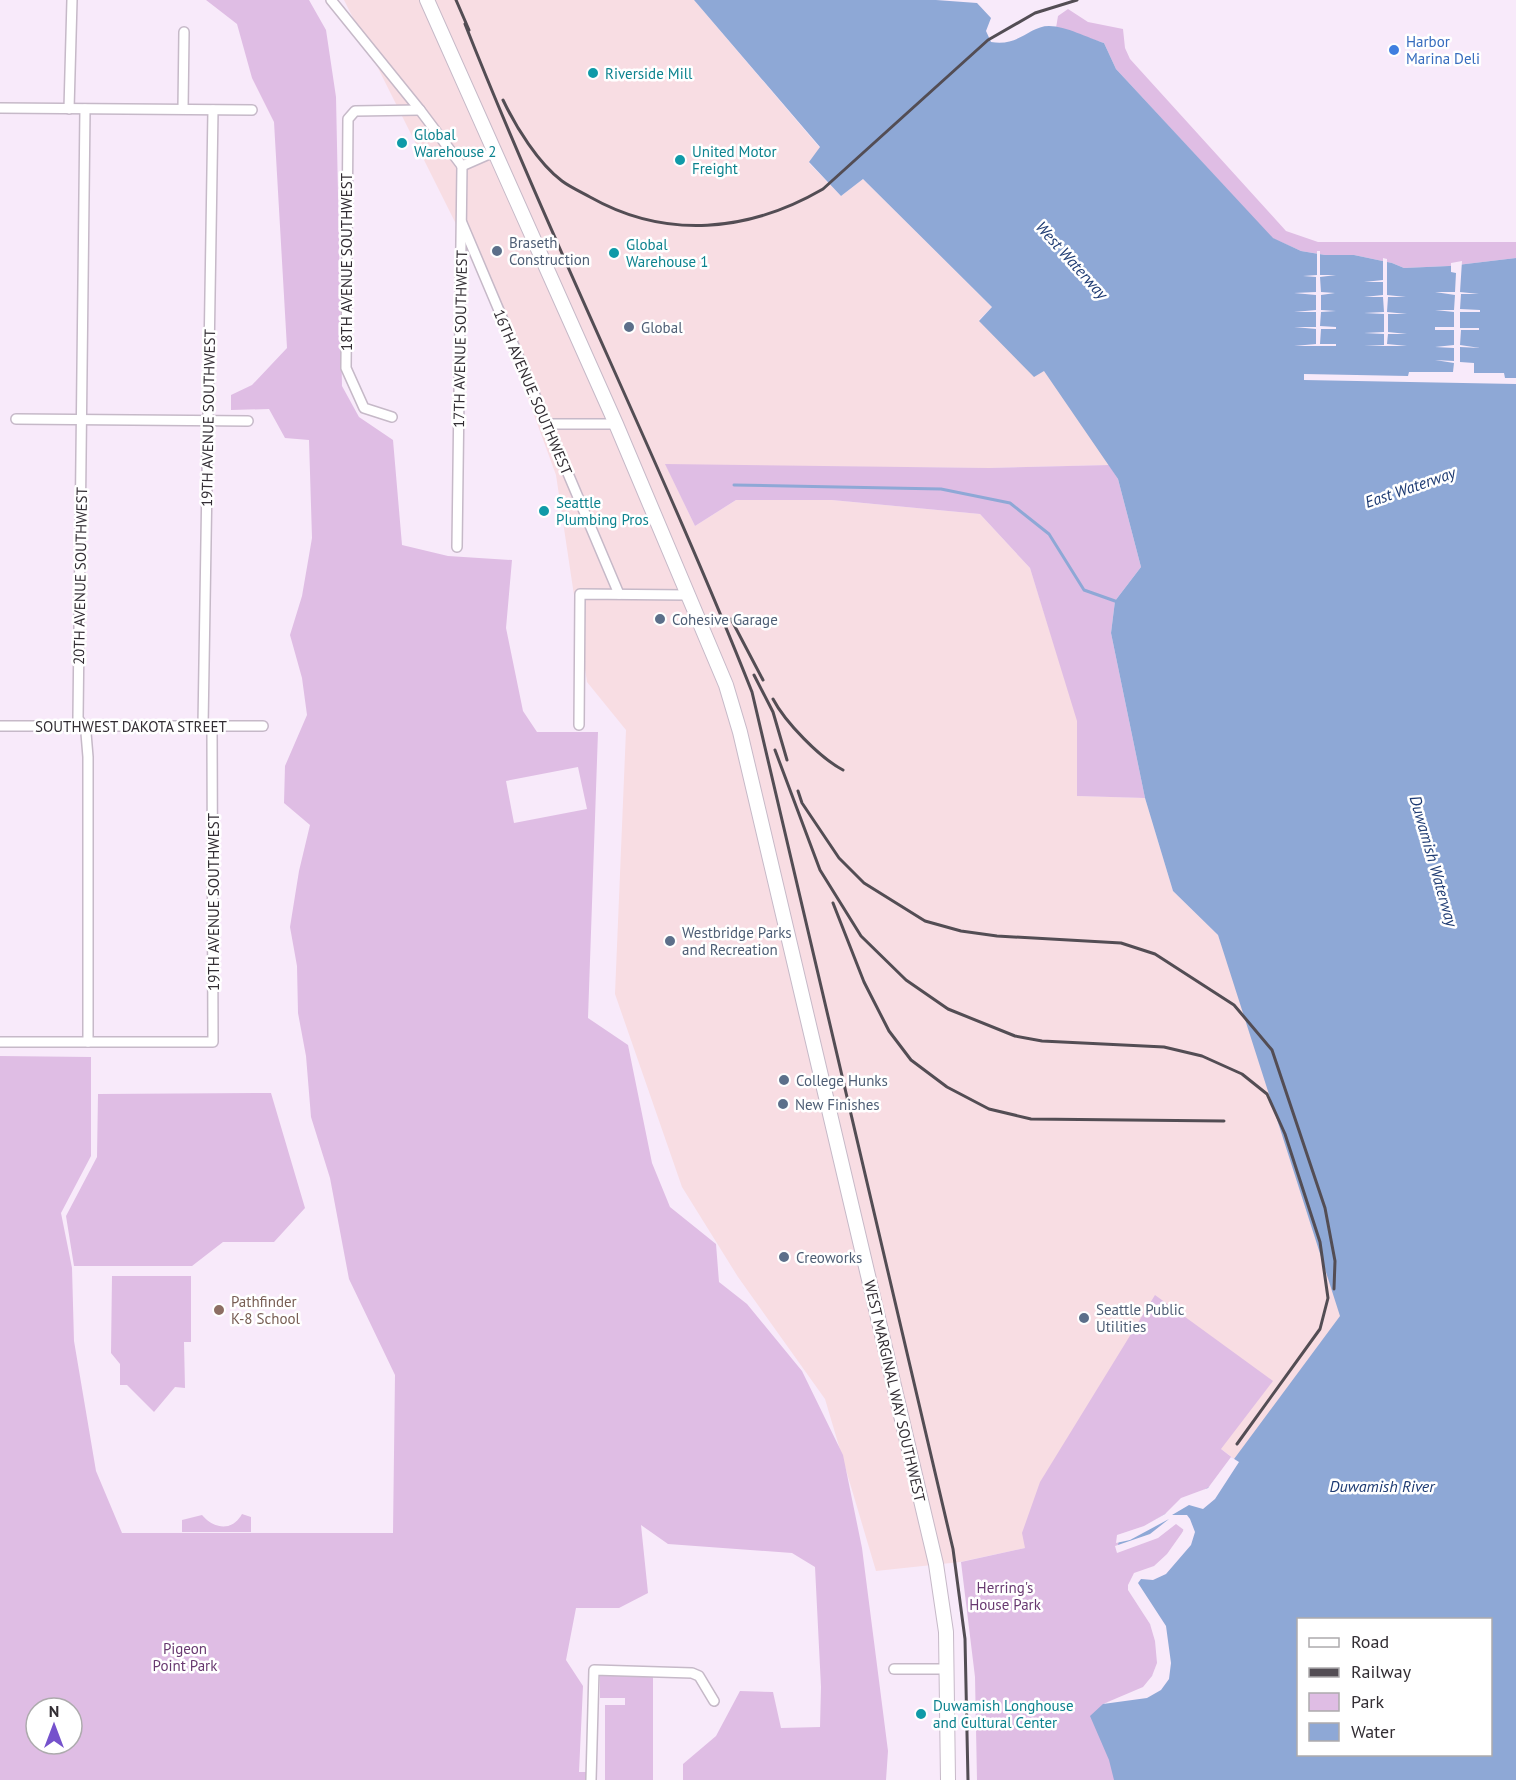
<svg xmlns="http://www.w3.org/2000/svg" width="1516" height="1780" viewBox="0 0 1516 1780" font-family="'PT Sans',sans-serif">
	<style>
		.industrial { fill: #f8dde3 }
		.green { fill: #dfbde4; fill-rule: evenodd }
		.water { fill: #8ea8d6; fill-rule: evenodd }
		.pier { fill: #f8eafa }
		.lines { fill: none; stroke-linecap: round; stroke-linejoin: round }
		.stream { stroke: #8ea8d6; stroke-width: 3 }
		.minor-casing { stroke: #c6b9c8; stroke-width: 12 }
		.secondary-casing { stroke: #c6b9c8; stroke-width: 16 }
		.minor { stroke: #fff; stroke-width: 9 }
		.secondary { stroke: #fff; stroke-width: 14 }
		.rail { stroke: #534d54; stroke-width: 3 }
		.shop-dot { fill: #3f7fe0; stroke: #fff; stroke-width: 2 }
		.culture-dot { fill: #0f9aa8; stroke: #fff; stroke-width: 2 }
		.service-dot { fill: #5c6f8a; stroke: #fff; stroke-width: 2 }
		.education-dot { fill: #8d6e63; stroke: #fff; stroke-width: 2 }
		.labels { text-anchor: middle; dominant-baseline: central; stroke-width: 5; stroke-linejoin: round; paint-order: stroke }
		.shop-label { font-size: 15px; fill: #366cbe; stroke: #fff; text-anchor: start }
		.culture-label { font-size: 15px; fill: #0d838f; stroke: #fff; text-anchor: start }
		.service-label { font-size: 15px; fill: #4e5e75; stroke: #fff; text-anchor: start }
		.street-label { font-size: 15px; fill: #322d33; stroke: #fff }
		.education-label { font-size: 15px; fill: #785e54; stroke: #fff; text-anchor: start }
		.park-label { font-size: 15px; fill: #683970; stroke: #fff }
		.water-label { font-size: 16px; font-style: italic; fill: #1d3a72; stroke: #fff }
	</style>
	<rect width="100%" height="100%" fill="#f8eafa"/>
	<!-- industrial -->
	<polygon class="industrial" points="344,0 694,0 820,148 809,163 841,196 863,179 992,307 979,320 1044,370 1109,465 989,468 666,465 695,526 736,500 832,500 980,514 1030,568 1078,721 1077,796 1145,798 1173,891 1218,935 1240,1001 1378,1291 1244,1466 1221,1449 1025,1548 960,1562 876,1571 825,1399 738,1277 682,1187 615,994 626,730 587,682 556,475 486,284"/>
	<!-- green -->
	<g class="green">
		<path d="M206,0H309L326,30L336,97L342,386L359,417L393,440L402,545L448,556L512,560L506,628L523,711L537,732H598L588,1018L628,1045L652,1163L670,1207L716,1244L719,1282L747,1304L802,1371L843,1455L862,1548L888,1751L886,1780H683V1764L716,1736L740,1691L773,1692L781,1728L820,1727L821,1687L815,1567L792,1553L668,1544L641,1525L648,1593L619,1608H576L566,1660L583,1686L579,1772H594V1780H0V1056L91,1057V1156L61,1213L72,1268L74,1341L96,1471L122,1533H393L395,1375L349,1279L330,1178L311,1117L306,1056L298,1013L297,966L290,927L299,871L310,825L284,803L285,766L307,715L302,678L290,635L302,596L312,538L309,440L285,438L269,409L231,410V395L252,385L287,348L274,122L252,78L237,24ZM578,767L587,809L514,823L506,781ZM36,1708H72V1744H36Z"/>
		<polygon points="1068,9 1088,22 1123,29 1125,48 1130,59 1286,231 1318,242 1516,242 1516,258 1449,266 1404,268 1392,263 1354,255 1325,255 1301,251 1272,238 1116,69 1104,43 1056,28 1058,16"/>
		<polygon points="665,464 989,468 1109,465 1118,479 1141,567 1115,601 1111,633 1145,798 1077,796 1077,721 1030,568 980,514 832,500 736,500 695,526"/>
		<polygon points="271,1093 305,1208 274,1242 223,1242 192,1266 74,1266 66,1216 97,1157 98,1094"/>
		<polygon points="112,1276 191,1276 191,1342 184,1342 185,1388 175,1387 154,1412 127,1385 120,1385 120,1364 111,1353"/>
		<polygon points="1155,1295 1273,1381 1221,1449 1234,1459 1217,1482 1173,1522 1185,1525 1153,1623 1183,1780 977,1780 975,1677 961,1562 1025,1548 1022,1533 1040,1482"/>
		<path d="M242,1514L251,1517V1532H182V1520L202,1515C214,1529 232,1532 242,1514Z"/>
		<polygon points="600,1676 653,1676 653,1780 605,1780 605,1705 625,1705 625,1698 600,1698"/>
	</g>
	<!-- water -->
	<path class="water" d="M694,0H936L977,3L991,18L986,31L991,42C1019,47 1029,26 1049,26C1066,26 1088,38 1104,43L1116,69L1273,238L1301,251L1325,255H1354L1392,263L1404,268L1449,266L1516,258V1780H1114L1109,1760L1090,1716L1103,1704L1144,1690L1160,1663L1158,1640L1130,1581C1151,1570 1183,1551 1185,1525L1176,1521L1157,1535L1117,1550L1120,1536L1131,1535L1217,1482L1340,1316L1218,935L1173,891L1145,798L1111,633L1115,601L1141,567L1118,479L1044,371L1034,377L979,321L992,307L863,179L841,196L809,162L820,147ZM1298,1620H1490V1754H1298Z"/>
	<!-- pier -->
	<g class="pier">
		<polygon points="1317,251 1320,251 1320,275 1336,275 1320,277 1321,292 1335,293 1321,295 1321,310 1336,311 1321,312 1320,326 1336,327 1336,329 1321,329 1320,344 1336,344 1336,346 1294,346 1316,344 1316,329 1294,327 1316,327 1316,312 1294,312 1316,310 1316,295 1294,293 1316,292 1316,277 1303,276 1317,275"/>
		<polygon points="1383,258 1387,259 1387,295 1406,297 1388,297 1387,312 1407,314 1388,314 1388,332 1407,334 1388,334 1387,344 1407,346 1364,346 1384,345 1384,334 1364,333 1384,332 1384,314 1364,313 1384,312 1383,297 1364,297 1383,295 1383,282 1364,282 1383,280"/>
		<polygon points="1462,261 1460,292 1479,294 1461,294 1460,309 1480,310 1480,312 1460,312 1460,328 1479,328 1479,330 1461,330 1460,345 1480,348 1460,347 1460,362 1474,363 1474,373 1504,373 1505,378 1516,378 1516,384 1304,380 1304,374 1408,376 1409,372 1453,372 1454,363 1435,360 1454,361 1454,348 1435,347 1454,345 1454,330 1435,330 1435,327 1454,327 1454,312 1435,310 1454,310 1455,295 1435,292 1455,292 1456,273 1451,272 1451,263"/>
		<polygon points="1231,1457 1239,1462 1215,1499 1203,1509 1189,1505 1172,1515 1187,1515 1190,1519 1195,1532 1191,1545 1166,1574 1153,1580 1141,1579 1138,1583 1166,1626 1171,1663 1169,1679 1161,1690 1147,1698 1103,1704 1143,1687 1152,1676 1157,1663 1155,1641 1150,1624 1128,1590 1128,1585 1134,1573 1154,1566 1167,1554 1184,1530 1176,1524 1158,1538 1117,1553 1115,1546 1150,1534 1169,1519 1130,1540 1116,1543 1117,1535 1144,1526 1165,1514 1181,1498 1208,1488"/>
	</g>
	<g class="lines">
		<!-- stream -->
		<polyline class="stream" points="734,485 941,489 1010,503 1049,534 1084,590 1115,601"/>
		<!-- minor casing -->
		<g class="minor-casing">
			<g id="minor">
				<polyline points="331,0 420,110 462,166"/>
				<polyline points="0,108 252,110"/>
				<polyline points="69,109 72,0"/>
				<polyline points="85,109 78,718 86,733 88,757 88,1042"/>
				<polyline points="183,109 184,32"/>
				<polyline points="462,166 494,152"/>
				<polyline points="462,223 619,594"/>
				<polyline points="392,417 364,408 346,368 348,119 355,111 420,110"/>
				<polyline points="16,419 248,421"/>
				<polyline points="547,424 616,424"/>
				<polyline points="457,547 462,166"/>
				<polyline points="579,725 580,594 688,595"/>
				<polyline points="0,726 263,726"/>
				<polyline points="203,726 213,110"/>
				<polyline points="0,1042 213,1042 212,726"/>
				<polyline points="894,1669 947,1669"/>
				<polyline points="591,1780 594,1670 692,1673 699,1676 714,1701"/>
			</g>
		</g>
		<!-- secondary casing -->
		<g class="secondary-casing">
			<polyline id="secondary" points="427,0 616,424 726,685 740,732 936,1564 946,1632 948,1780"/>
		</g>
		<!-- minor -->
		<use href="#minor" class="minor"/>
		<!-- secondary -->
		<use href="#secondary" class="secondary"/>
		<!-- rail -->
		<g class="rail">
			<polyline points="456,0 469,30"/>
			<path d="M465,24C554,249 663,467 752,692L953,1549L965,1639L968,1780"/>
			<path d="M503,100C516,127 538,163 562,181C570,187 581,192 590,197C666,240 749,232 823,189L988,40L1035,13L1077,0"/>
			<polyline points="731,619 763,680"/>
			<polyline points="754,675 773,712 787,760"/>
			<path d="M773,699C785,722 820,758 843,770"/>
			<polyline points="775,750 820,870 861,936 906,980 948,1009 1015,1036 1042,1041 1164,1047 1202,1056 1242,1074 1267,1094 1285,1134 1320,1242 1328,1298 1320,1329 1237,1444"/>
			<polyline points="798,791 802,803 839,858 864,883 925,921 961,931 997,936 1121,943 1155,954 1234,1005 1272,1050 1325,1208 1335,1261 1334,1289"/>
			<polyline points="833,903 864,982 889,1031 911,1060 947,1087 989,1109 1031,1119 1224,1121"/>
		</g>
	</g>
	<!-- markers -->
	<circle class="shop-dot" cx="1394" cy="50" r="6"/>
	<g class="culture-dot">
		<circle cx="593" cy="73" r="6"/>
		<circle cx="402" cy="143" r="6"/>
		<circle cx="680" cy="160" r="6"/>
		<circle cx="614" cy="253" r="6"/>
		<circle cx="544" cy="511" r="6"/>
		<circle cx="921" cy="1714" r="6"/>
	</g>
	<g class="service-dot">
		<circle cx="497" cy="251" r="6"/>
		<circle cx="629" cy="327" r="6"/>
		<circle cx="660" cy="619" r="6"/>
		<circle cx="670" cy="941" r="6"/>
		<circle cx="784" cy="1080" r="6"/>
		<circle cx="783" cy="1104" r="6"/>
		<circle cx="784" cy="1257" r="6"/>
		<circle cx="1084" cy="1318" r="6"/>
	</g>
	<circle class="education-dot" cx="219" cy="1310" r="6"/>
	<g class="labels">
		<!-- shop labels -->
		<g class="shop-label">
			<text x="1406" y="41">Harbor<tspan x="1406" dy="17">Marina Deli</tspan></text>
		</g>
		<!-- culture labels -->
		<g class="culture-label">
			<text x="605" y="73">Riverside Mill</text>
			<text x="414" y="134">Global<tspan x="414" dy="17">Warehouse 2</tspan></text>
			<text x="692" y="151">United Motor<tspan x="692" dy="17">Freight</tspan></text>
			<text x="626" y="244">Global<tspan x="626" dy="17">Warehouse 1</tspan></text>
			<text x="556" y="502">Seattle<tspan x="556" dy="17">Plumbing Pros</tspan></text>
			<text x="933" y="1705">Duwamish Longhouse<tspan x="933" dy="17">and Cultural Center</tspan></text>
		</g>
		<!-- service labels -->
		<g class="service-label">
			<text x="509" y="242">Braseth<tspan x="509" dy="17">Construction</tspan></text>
			<text x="641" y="327">Global</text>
			<text x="672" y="619">Cohesive Garage</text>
			<text x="682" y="932">Westbridge Parks<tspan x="682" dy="17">and Recreation</tspan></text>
			<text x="796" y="1080">College Hunks</text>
			<text x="795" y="1104">New Finishes</text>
			<text x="796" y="1257">Creoworks</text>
			<text x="1096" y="1309">Seattle Public<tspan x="1096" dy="17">Utilities</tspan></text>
		</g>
		<!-- street labels -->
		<g class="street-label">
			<text transform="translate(346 262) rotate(-90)">18TH AVENUE SOUTHWEST</text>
			<text transform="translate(460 339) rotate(-89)">17TH AVENUE SOUTHWEST</text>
			<text transform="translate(533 392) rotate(67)">16TH AVENUE SOUTHWEST</text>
			<text transform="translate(208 418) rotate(-89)">19TH AVENUE SOUTHWEST</text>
			<text transform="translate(80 576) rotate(-89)">20TH AVENUE SOUTHWEST</text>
			<text x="131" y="726">SOUTHWEST DAKOTA STREET</text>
			<text transform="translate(213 902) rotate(-90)">19TH AVENUE SOUTHWEST</text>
			<text transform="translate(895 1391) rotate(77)">WEST MARGINAL WAY SOUTHWEST</text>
		</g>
		<!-- education labels -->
		<g class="education-label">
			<text x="231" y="1301">Pathfinder<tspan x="231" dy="17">K-8 School</tspan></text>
		</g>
		<!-- park labels -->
		<g class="park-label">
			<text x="1005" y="1587">Herring's<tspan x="1005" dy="17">House Park</tspan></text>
			<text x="185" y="1648">Pigeon<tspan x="185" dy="17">Point Park</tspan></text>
		</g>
		<!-- water labels -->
		<g class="water-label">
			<text transform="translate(1072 260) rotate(48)">West Waterway</text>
			<text transform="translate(1410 487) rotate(-19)">East Waterway</text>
			<text transform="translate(1434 861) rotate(74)">Duwamish Waterway</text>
			<text x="1382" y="1486">Duwamish River</text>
		</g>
	</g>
	<!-- legend -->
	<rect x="1297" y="1618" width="195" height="138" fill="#ffffff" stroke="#adabad" stroke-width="1.5"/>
	<rect x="1309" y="1638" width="30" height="9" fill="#ffffff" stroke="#adabad" stroke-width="1.5"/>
	<text x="1351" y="1648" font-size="18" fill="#322d33">Road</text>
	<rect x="1309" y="1668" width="30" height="9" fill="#534d54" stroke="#adabad" stroke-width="1.5"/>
	<text x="1351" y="1678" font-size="18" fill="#322d33">Railway</text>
	<rect x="1309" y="1693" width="30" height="18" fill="#dfbde4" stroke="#adabad" stroke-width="1.5"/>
	<text x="1351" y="1708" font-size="18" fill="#322d33">Park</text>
	<rect x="1309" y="1723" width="30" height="18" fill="#8ea8d6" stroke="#adabad" stroke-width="1.5"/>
	<text x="1351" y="1738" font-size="18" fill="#322d33">Water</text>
	<!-- north arrow -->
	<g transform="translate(54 1726)"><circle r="28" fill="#ffffff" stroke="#adabad" stroke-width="1.5"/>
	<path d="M0-4.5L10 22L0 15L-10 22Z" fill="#7552cc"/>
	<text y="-9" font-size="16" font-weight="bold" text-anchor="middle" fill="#322d33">N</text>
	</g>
</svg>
